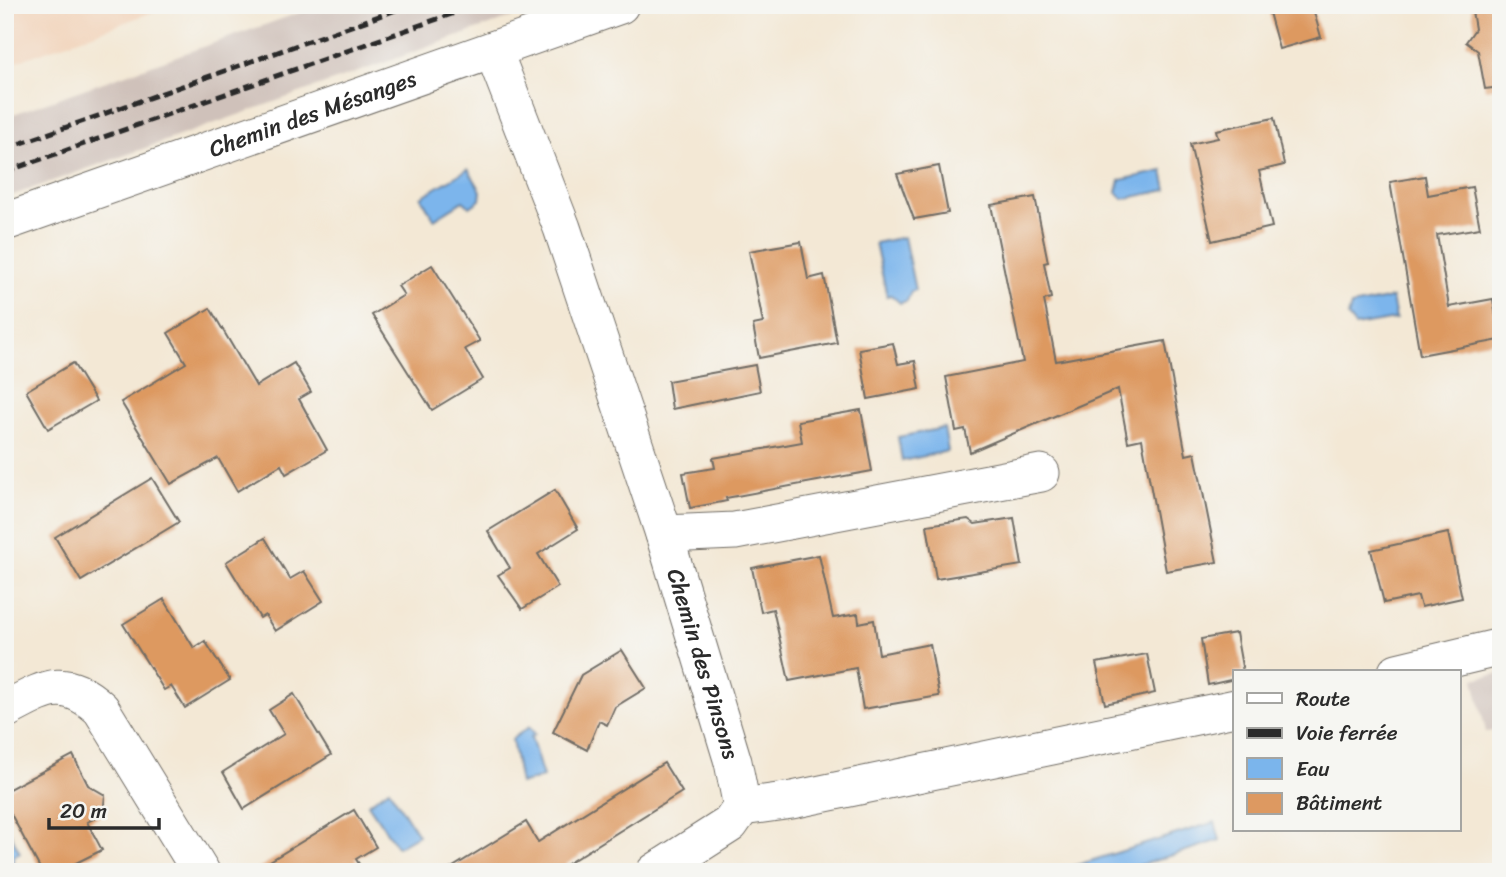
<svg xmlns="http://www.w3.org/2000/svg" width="1506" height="877" viewBox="0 0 1506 877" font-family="Sriracha,sans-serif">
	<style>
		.built { fill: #f2d5bd }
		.industrial { fill: #cfc1ba }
		.water { fill: #7bb5ec; stroke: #53708c; stroke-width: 2 }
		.building { fill: #dd9961 }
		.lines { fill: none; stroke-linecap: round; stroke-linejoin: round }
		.minor-casing { stroke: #716d66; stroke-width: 39 }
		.minor { stroke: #fff; stroke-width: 37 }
		.rail { stroke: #2b2b2b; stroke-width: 5; stroke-dasharray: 10 5; stroke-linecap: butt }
		.labels { text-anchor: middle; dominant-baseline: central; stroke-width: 7; stroke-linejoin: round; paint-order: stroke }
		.street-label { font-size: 23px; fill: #2b2b2b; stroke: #f6f6f2 }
	</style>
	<rect width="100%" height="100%" fill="#f6f6f2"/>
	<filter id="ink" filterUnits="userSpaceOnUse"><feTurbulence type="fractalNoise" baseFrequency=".0143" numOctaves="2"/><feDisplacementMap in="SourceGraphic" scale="14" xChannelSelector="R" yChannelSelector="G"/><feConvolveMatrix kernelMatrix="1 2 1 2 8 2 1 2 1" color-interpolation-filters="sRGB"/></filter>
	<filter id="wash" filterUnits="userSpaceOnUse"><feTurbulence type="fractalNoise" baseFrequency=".00686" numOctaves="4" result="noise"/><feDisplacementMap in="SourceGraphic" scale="28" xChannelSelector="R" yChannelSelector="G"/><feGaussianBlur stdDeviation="1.57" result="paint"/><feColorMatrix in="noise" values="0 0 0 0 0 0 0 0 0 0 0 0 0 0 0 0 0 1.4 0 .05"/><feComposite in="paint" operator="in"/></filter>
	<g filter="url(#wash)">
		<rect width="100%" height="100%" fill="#f3e8d5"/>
		<!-- built -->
		<polygon class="built" points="5,5 172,5 5,66"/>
		<!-- industrial -->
		<g class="industrial">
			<polygon points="321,5 546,5 5,198 5,117"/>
			<polygon points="1501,673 1501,730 1486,732 1474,679"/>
		</g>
		<!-- water -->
		<g class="water">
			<polygon points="468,169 481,191 480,200 470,207 463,201 434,219 421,197"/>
			<polygon points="1163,171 1167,190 1123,199 1117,192 1120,180"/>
			<polygon points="904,237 915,290 911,291 907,301 900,303 891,295 887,296 875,243"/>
			<polygon points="1392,298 1396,319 1355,326 1348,317 1351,306"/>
			<polygon points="944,428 948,451 902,461 898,437"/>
			<polygon points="529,727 535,734 531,737 543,777 520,784 512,739"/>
			<polygon points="389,789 418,835 397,847 368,804"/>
			<polygon points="1215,822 1220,840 1119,872 1055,872"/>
			<polygon points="5,823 20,853 14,856 13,864 5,864"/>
		</g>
		<g id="blocks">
			<!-- building -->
			<g class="building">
				<polygon points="1267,5 1312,5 1321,37 1279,49"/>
				<polygon points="1471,5 1501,5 1501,87 1485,89 1478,51 1466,42 1475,29"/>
				<polygon points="1274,118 1284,165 1259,171 1272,227 1212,241 1190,144 1218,138 1216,130"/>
				<polygon points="939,166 948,213 914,219 897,174"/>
				<polygon points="1425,176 1428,195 1472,187 1480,228 1437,235 1449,307 1493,299 1500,340 1420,355 1390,182"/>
				<polygon points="1035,197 1048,262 1044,263 1051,298 1044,300 1056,361 1165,341 1186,455 1195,453 1217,562 1166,571 1142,439 1128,442 1118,389 970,452 965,429 956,431 946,377 1023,362 991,205"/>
				<polygon points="801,242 808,279 824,275 837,343 759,358 753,325 763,323 749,251"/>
				<polygon points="432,265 480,341 465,349 483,379 432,410 372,315 404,295 398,286"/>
				<polygon points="210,308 256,386 294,363 311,392 299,399 327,450 286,474 281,465 237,491 218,458 171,484 121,402 186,363 168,333"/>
				<polygon points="893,343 898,364 915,361 920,389 868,399 859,349"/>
				<polygon points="73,363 96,401 48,429 26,391"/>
				<polygon points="755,365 760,391 672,409 668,381"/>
				<polygon points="861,410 872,471 726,498 727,501 690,508 683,473 715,468 713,458 802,442 798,421"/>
				<polygon points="152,478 179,522 81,581 55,537"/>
				<polygon points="555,490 578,529 538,554 558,587 522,609 498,575 510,568 488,531"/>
				<polygon points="1014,518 1022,565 936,579 927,525 968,519 975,524"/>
				<polygon points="1448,533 1462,598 1421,607 1418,596 1384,603 1371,550"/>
				<polygon points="265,538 290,579 304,571 323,601 275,631 265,615 260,618 226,562"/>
				<polygon points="819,555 833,618 858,614 859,623 874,620 879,654 930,644 939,696 863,709 856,668 789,681 773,609 761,612 752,568"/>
				<polygon points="164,599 194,648 205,641 230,680 185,708 171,686 164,690 123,624"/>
				<polygon points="1236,633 1243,672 1235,672 1235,679 1208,685 1201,639"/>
				<polygon points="622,650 646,688 615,707 607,725 599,721 587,750 553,732 581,675"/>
				<polygon points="1147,654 1155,693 1105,704 1096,663"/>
				<polygon points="294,694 331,755 244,809 223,772 284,734 269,710"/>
				<polygon points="73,755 88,785 105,795 103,814 87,822 102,850 58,872 42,872 5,803 5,791"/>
				<polygon points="664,763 682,792 554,872 445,872 526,822 538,842"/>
				<polygon points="354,810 376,847 356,859 364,872 252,872"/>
			</g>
		</g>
	</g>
	<g filter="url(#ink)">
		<use href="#blocks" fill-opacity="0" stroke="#716d66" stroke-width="2"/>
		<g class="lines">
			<!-- minor casing -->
			<g class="minor-casing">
				<g id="minor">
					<path id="s1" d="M493,50L562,228L664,534L733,762L742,807L792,800L1235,708"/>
					<path id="s2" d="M5,222L620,5"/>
					<polyline points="664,534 735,531 1041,473"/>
					<polyline points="1397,672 1501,647"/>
					<path d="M5,710C47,688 63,675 101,709L201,872"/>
					<polyline points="655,872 730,824 742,807"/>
				</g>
			</g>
			<!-- minor -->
			<use href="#minor" class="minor"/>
			<!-- rail -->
			<g class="rail">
				<polyline points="5,149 410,5"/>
				<polyline points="5,172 477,5"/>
			</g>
		</g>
	</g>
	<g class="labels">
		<!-- street labels -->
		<g class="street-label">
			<text stroke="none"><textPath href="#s2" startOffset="326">Chemin des Mésanges</textPath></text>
			<text stroke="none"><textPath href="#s1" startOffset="649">Chemin des Pinsons</textPath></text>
		</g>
	</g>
	<!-- margin -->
	<rect width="1506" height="877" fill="none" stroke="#f6f6f2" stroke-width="28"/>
	<!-- legend -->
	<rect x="1233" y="670" width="228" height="161" fill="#f6f6f2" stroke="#a5a5a2" stroke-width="2"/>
	<rect x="1247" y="693" width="35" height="10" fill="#ffffff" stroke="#a5a5a2" stroke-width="2"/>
	<text x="1296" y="706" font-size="21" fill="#2b2b2b">Route</text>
	<rect x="1247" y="728" width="35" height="10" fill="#2b2b2b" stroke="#a5a5a2" stroke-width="2"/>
	<text x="1296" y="740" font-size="21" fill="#2b2b2b">Voie ferrée</text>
	<rect x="1247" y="758" width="35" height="21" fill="#7bb5ec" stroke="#a5a5a2" stroke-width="2"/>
	<text x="1296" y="776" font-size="21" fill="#2b2b2b">Eau</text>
	<rect x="1247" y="793" width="35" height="21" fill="#dd9961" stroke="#a5a5a2" stroke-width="2"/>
	<text x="1296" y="810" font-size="21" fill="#2b2b2b">Bâtiment</text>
	<!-- scale -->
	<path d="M49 818v10h110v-10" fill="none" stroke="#2b2b2b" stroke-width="3.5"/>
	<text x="60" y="818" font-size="21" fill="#2b2b2b" stroke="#f6f6f2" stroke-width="5" paint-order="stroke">20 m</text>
</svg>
